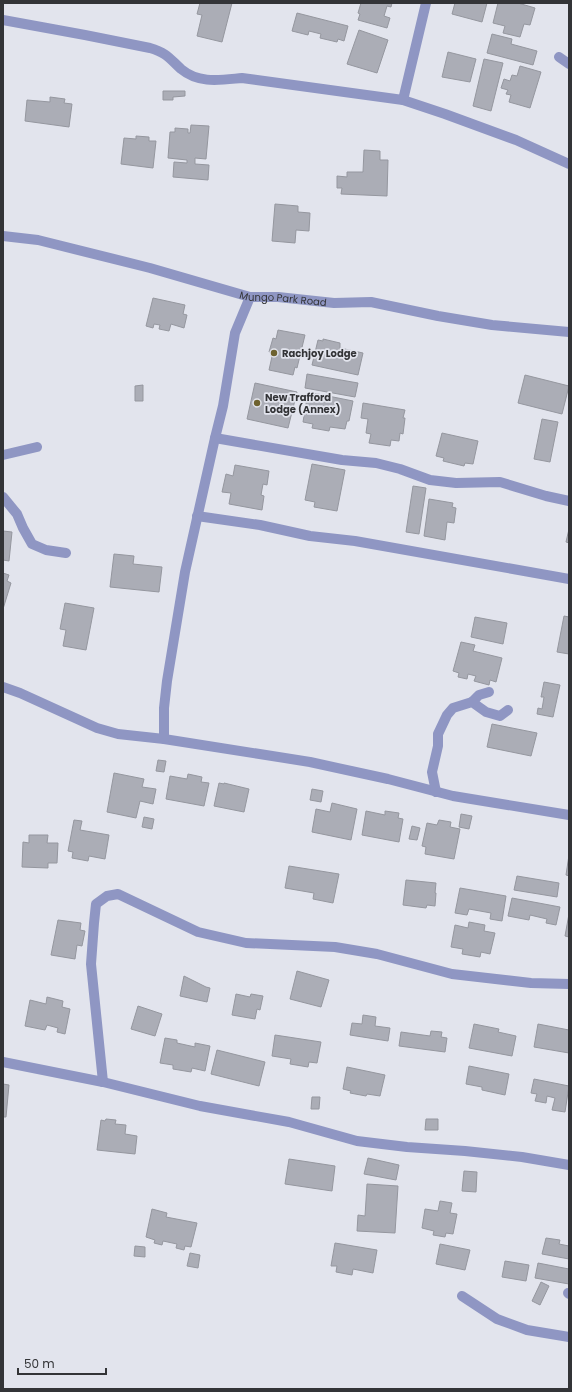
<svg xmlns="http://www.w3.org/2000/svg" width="572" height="1392" viewBox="0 0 572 1392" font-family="Poppins,sans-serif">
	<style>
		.building { fill: #abadb6; stroke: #95979f }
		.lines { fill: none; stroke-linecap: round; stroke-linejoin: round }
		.street { stroke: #8f96c3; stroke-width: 10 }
		.poi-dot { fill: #6e622f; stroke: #e2e4ed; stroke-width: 1.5 }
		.labels { text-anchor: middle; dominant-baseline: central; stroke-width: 3.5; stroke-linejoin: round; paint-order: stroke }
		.street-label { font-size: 10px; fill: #333437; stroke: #e2e4ed }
		.poi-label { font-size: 10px; font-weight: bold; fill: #333437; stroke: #e2e4ed; text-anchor: start }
	</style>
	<rect width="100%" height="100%" fill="#e2e4ed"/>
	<!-- building -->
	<g class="building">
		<polygon points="200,3 232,3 222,42 197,36 202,15 197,14"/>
		<polygon points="361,3 392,3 391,7 387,6 384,16 390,18 387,28 358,20 360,14 358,13"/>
		<polygon points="455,3 487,3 482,22 452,14"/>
		<polygon points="498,3 518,3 535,8 530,25 524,24 520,37 503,33 505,26 493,23"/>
		<polygon points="297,13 348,26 344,41 338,39 337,42 320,38 321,34 309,31 308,35 292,31"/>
		<polygon points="359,30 388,40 377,73 347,64"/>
		<polygon points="492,34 512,39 511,44 537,51 533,65 487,53"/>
		<polygon points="448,52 476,59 470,82 442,77"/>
		<polygon points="484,59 503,63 491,111 473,106"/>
		<polygon points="520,66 541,72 530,108 509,102 511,95 506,94 508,90 501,88 504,79 510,81 512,75 517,76"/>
		<polygon points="163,91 185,91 185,96 173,97 173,100 163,100"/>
		<polygon points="50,97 65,99 64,103 72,104 69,127 25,121 27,100 50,102"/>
		<polygon points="191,125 209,126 206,159 195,158 195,164 209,165 208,180 173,177 174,162 187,163 187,160 168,158 170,132 175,132 175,128 188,129 188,133 190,133"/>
		<polygon points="136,136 149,137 149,141 156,141 153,168 121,164 124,138 136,139"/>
		<polygon points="364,150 380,151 380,160 388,160 387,196 341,194 342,188 337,188 337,176 347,177 347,172 363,172"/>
		<polygon points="275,204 298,206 298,212 310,213 309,231 296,230 295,243 272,241"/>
		<polygon points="153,298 185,305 183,314 187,315 184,328 171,324 169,331 159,329 160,325 154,324 153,328 146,326"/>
		<polygon points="278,330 305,335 297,368 295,367 293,375 269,370 273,352 269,352 273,338 276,339"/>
		<polygon points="323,339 340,343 340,348 363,353 358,375 312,365 318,340 323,341"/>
		<polygon points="307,374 358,383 355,397 305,388"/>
		<polygon points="525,375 569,386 562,414 518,403"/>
		<polygon points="255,383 297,392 288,428 247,419"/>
		<polygon points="143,385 143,401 135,401 135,386"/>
		<polygon points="308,392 353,401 349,421 347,421 345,429 330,427 329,431 312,428 313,424 303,422"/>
		<polygon points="363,403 405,410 403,418 405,418 403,434 400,433 399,441 391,440 390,446 369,443 371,434 366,433 368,419 361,418"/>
		<polygon points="542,419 558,422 550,462 534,459"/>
		<polygon points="442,433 478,441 473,464 465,463 464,466 443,461 444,458 436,456"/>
		<polygon points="312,464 345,470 337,511 314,507 315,502 305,500"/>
		<polygon points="235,465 269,471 267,485 263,484 261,495 264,496 262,510 229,504 231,493 222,492 226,474 233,476"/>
		<polygon points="413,486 426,488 419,534 406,532"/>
		<polygon points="429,499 453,503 452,507 456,508 454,523 447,522 445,540 424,536"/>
		<polygon points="569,529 569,543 566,542"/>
		<polygon points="3,531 12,532 9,561 3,560"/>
		<polygon points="114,554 134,556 133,564 162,567 159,592 110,587"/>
		<polygon points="3,573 9,575 7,581 11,583 3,609"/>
		<polygon points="65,603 94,608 86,650 63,646 66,630 60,629"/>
		<polygon points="564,616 569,617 569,654 557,652"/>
		<polygon points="475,617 507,623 503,644 471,637"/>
		<polygon points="461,642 475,645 473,651 502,658 496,682 490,680 489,685 474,681 476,676 468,674 467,679 458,677 459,673 453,671"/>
		<polygon points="544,682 560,685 553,717 537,714 538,708 542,709 544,697 541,697"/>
		<polygon points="492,724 537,733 531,756 487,747"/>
		<polygon points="158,760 166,761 164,772 156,771"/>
		<polygon points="114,773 144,779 142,787 156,789 153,804 140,801 136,818 107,812"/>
		<polygon points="188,774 202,777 201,782 209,783 204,806 166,799 170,776 187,779"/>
		<polygon points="219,783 224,784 224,783 249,789 244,812 214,806"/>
		<polygon points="312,789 323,791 321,802 310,800"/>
		<polygon points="332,803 357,809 351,840 312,832 316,809 330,812"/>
		<polygon points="366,811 385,815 385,811 399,813 398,818 403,819 399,842 362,835"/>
		<polygon points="461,814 472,816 469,829 459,827"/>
		<polygon points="144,817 154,819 152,829 142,827"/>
		<polygon points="74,820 82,821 80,830 109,835 105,859 89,856 88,861 72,858 73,852 68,851"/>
		<polygon points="439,820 451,822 450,827 460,829 454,859 425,854 426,847 422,846 427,823 437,825"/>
		<polygon points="412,826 420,828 417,840 409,839"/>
		<polygon points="29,835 48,835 47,843 58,843 57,863 48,863 48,868 22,867 23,842 29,843"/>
		<polygon points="569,855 569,876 566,875"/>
		<polygon points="289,866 339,874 333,903 313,899 314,893 285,888"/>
		<polygon points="517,876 559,883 557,897 514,890"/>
		<polygon points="406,880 436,883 435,893 436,893 435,906 427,905 426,908 403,905"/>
		<polygon points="460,888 506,896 502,921 490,919 491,913 469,909 467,915 455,913"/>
		<polygon points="512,898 560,907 556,925 546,923 547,919 530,915 529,920 508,916"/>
		<polygon points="569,914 569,937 565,936"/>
		<polygon points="58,920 81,923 80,930 85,931 82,946 77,945 75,959 51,955"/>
		<polygon points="469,922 485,925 484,931 495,933 490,954 481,952 480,957 462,954 463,949 451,947 455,925 468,928"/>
		<polygon points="297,971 329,980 321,1007 290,999"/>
		<polygon points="184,976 206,987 210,988 207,1002 180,996"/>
		<polygon points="236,994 250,997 251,994 263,996 260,1010 257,1009 255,1019 232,1015"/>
		<polygon points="47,997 63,1001 62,1007 70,1009 65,1034 57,1032 58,1028 47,1025 45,1030 25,1026 30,1000 46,1004"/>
		<polygon points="138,1006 162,1014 155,1036 131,1029"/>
		<polygon points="363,1015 376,1017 375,1026 390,1028 388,1041 350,1035 352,1023 362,1024"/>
		<polygon points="474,1024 499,1029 498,1032 516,1036 512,1056 469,1048"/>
		<polygon points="538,1024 569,1030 569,1053 534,1047"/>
		<polygon points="431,1031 442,1032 441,1037 447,1038 445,1052 399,1046 401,1032 430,1036"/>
		<polygon points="275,1035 321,1042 317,1063 309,1062 308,1067 290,1064 291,1059 272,1056"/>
		<polygon points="165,1038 177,1040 177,1043 195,1047 195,1043 210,1046 205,1071 192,1068 191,1072 173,1069 173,1065 160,1063"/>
		<polygon points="217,1050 265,1062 259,1086 211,1074"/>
		<polygon points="469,1066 509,1074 505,1095 482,1090 482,1087 466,1084"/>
		<polygon points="347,1067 385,1075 380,1096 367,1094 366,1096 350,1093 351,1091 343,1089"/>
		<polygon points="534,1079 569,1086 565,1112 552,1110 555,1098 547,1096 546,1103 535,1101 537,1094 531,1093"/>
		<polygon points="3,1084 9,1085 6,1117 3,1117"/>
		<polygon points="312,1097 320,1097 319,1109 311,1109"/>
		<polygon points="106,1119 116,1120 115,1124 126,1125 125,1134 137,1136 135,1154 97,1150 101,1120 105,1121"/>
		<polygon points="426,1119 438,1119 438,1130 425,1130"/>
		<polygon points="368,1158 399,1165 396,1180 364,1174"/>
		<polygon points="289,1159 335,1166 332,1191 285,1184"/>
		<polygon points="464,1171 477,1172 476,1192 462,1191"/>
		<polygon points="367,1184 398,1186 395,1233 357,1231 358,1215 365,1216"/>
		<polygon points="440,1201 452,1203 450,1213 457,1214 453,1234 446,1233 445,1237 433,1235 434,1231 422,1228 425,1209 438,1211"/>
		<polygon points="152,1209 167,1213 166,1217 197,1223 191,1247 185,1246 184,1250 176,1248 177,1244 163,1241 162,1245 154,1243 155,1240 146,1237"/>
		<polygon points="546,1238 560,1240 559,1244 569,1246 569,1259 542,1254"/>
		<polygon points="335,1243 377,1250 373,1273 353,1269 352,1275 336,1272 337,1266 331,1266"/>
		<polygon points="440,1244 470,1250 465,1270 436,1264"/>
		<polygon points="135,1246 145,1247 145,1257 134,1256"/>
		<polygon points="190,1253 200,1255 198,1268 187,1266"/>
		<polygon points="505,1261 529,1265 526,1281 502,1277"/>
		<polygon points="538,1263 569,1269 569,1284 535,1278"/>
		<polygon points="541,1282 549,1286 540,1305 532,1301"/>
	</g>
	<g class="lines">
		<!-- street -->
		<g class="street">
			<path d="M3,20L85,35L150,48C167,53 169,58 181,69C199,84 220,80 242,78L403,100L445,114L516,140L569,164"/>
			<polyline points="559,57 569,64"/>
			<polyline points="403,100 426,3"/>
			<path id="s1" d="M3,236L38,240L150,268L250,297H278L334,303L371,302L438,316L492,325L569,332"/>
			<polyline points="215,438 342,460 376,463 400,469 430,480 456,483 500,482 546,496 569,501"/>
			<polyline points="3,455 37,447"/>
			<polyline points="3,497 17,514 23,528 32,544 46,550 66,553"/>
			<polyline points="197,516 260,525 310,536 355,541 569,579"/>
			<polyline points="3,687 20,693 97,728 118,734 164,739 310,762 388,779 453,796 569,815"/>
			<polyline points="472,702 479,695 489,692"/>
			<polyline points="164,739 164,708 167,681 185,572 215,438 223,406 235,333 250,297"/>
			<polyline points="436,792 432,772 438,746 438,734 447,715 453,708 472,702 486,712 500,716 508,710"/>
			<polyline points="3,1062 103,1082 200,1106 289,1122 357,1141 407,1147 465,1151 522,1157 569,1165"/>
			<polyline points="103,1082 91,964 94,923 96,904 107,896 118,894 198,932 246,943 335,947 377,954 452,974 531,983 569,984"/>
			<polyline points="568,1293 569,1294"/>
			<polyline points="462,1296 497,1319 527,1330 569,1337"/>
		</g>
	</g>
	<!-- markers -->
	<g class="poi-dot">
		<circle cx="274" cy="353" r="4"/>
		<circle cx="257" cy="403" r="4"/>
	</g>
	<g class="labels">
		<!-- street labels -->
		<g class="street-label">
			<text stroke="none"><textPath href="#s1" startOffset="288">Mungo Park Road</textPath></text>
		</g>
		<!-- poi labels -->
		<g class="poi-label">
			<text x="282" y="353">Rachjoy Lodge</text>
			<text x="265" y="397">New Trafford<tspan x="265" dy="12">Lodge (Annex)</tspan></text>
		</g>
	</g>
	<!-- border -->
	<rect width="572" height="1392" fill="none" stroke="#333437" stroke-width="8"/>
	<!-- scale -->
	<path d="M18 1368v6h88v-6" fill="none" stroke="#333437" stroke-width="2"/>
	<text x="24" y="1368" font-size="12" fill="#333437" stroke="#e2e4ed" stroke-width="3" paint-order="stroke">50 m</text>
</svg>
